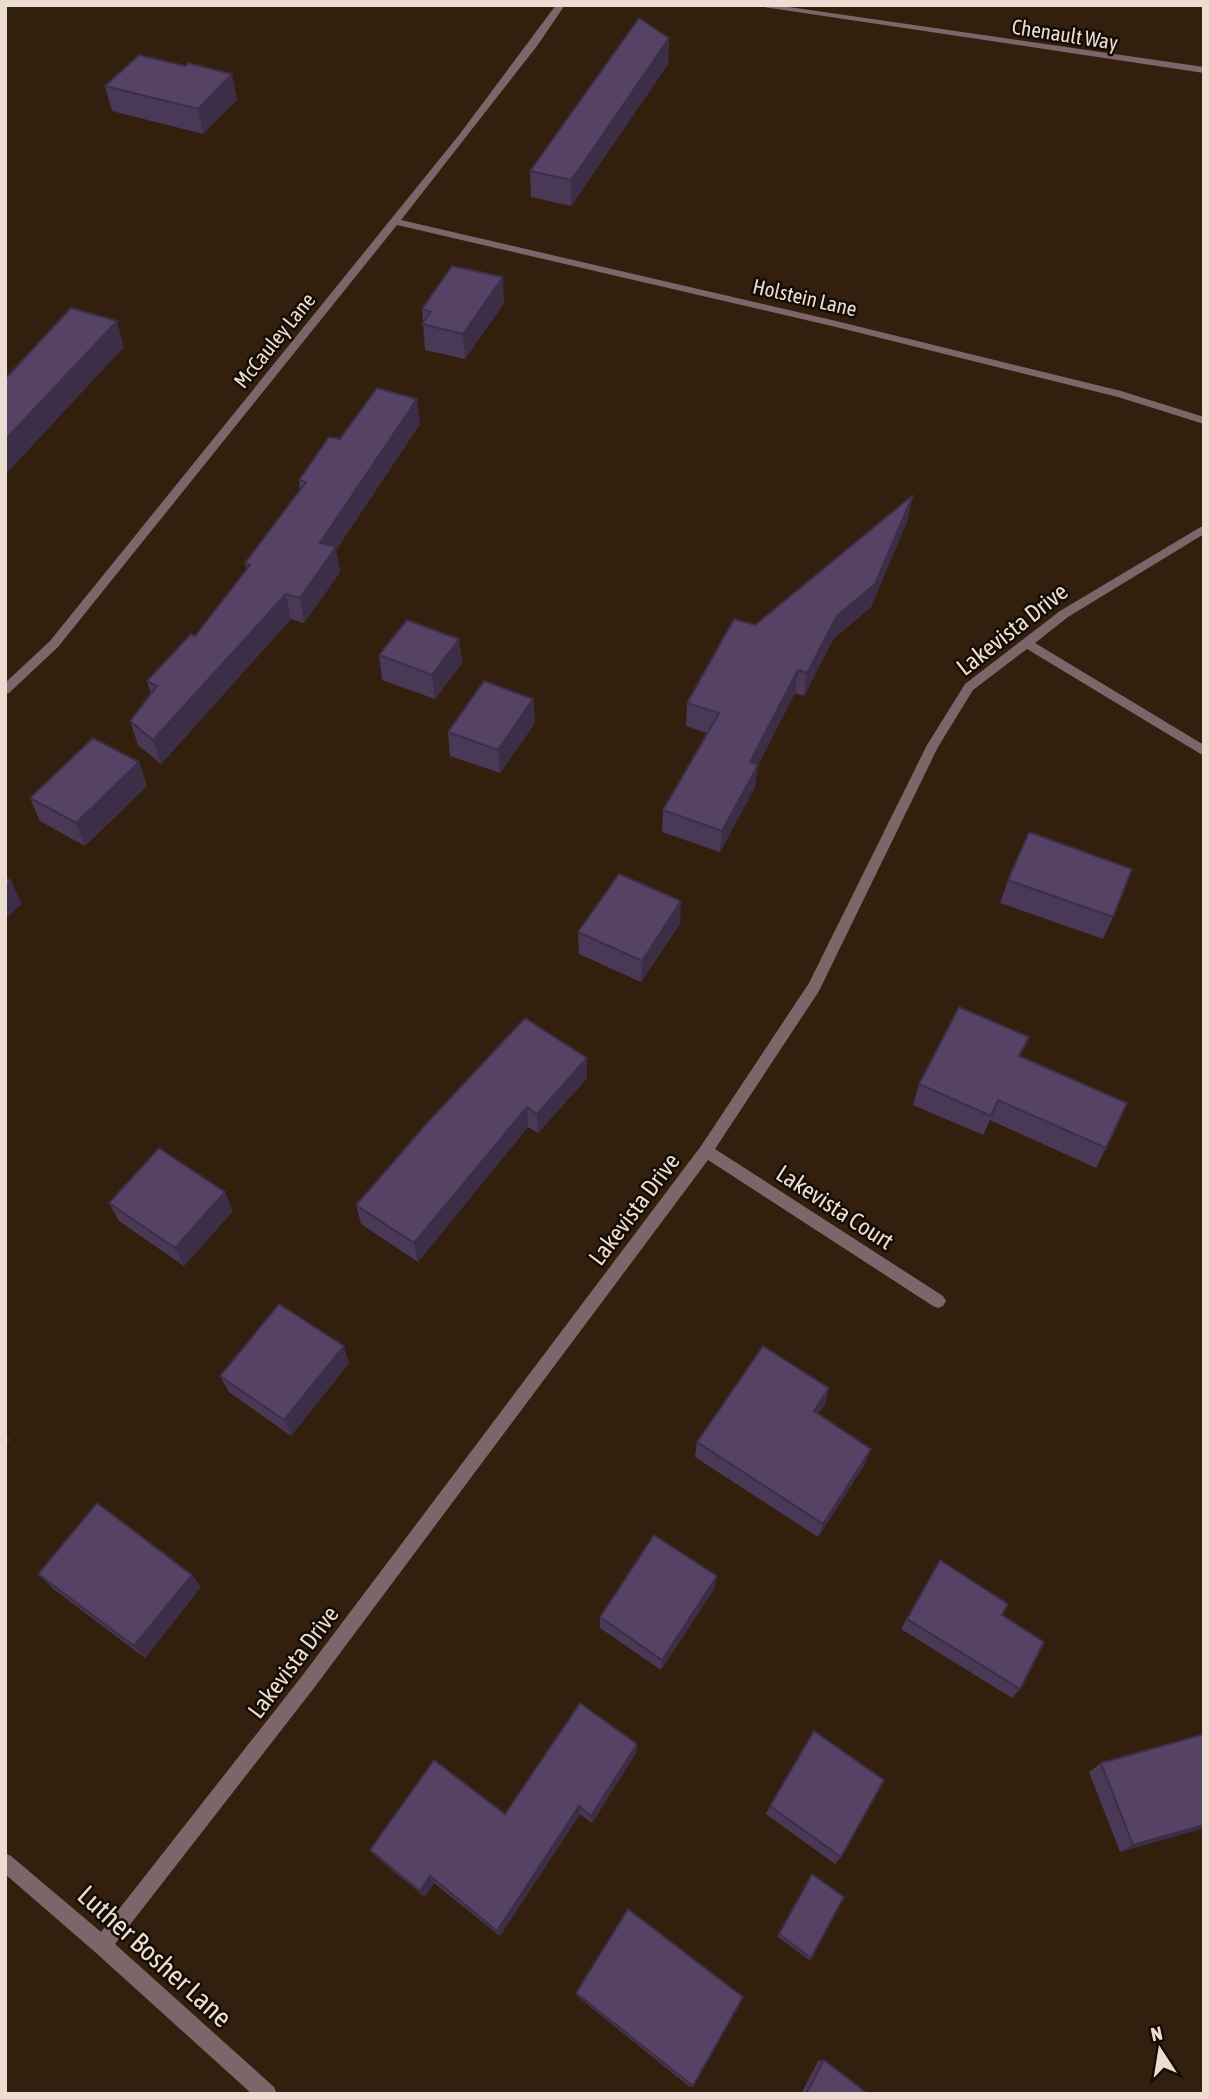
<svg xmlns="http://www.w3.org/2000/svg" width="1209" height="2099" viewBox="0 0 1209 2099" font-family="'Asap Condensed',sans-serif">
	<style>
		.lines { fill: none; stroke-linecap: round; stroke-linejoin: round }
		.street { fill: #7c666a; fill-rule: evenodd }
		.wall { fill: #493956 }
		.shaded-wall { fill: #3c2e46 }
		.building { fill: #554264; stroke: #3c2e46; stroke-width: 2 }
		.labels { text-anchor: middle; dominant-baseline: central; stroke-width: 5; stroke-linejoin: round; paint-order: stroke }
		.far-street-label { font-size: 21px; fill: #ebddd2; stroke: #140c05 }
		.street-label { font-size: 24px; fill: #ebddd2; stroke: #140c05 }
		.near-street-label { font-size: 28px; fill: #ebddd2; stroke: #140c05 }
	</style>
	<rect width="100%" height="100%" fill="#331f0d"/>
	<g class="lines">
		<!-- street -->
		<g class="street">
			<polygon points="556,5 565,5 537,46 401,220 836,321 1121,391 1204,417 1204,424 1118,397 836,327 397,225 58,647 9,693 5,694 5,683 50,641 459,135"/>
			<polygon points="751,5 775,5 1204,67 1204,73"/>
			<polygon points="1204,525 1204,534 1068,617 1035,643 1204,745 1204,756 1027,649 973,690 938,747 819,991 715,1149 943,1296 946,1301 943,1306 938,1308 933,1306 708,1160 314,1688 115,1944 274,2087 277,2094 252,2094 95,1952 5,1874 5,1853 11,1856 101,1932 302,1676 701,1146 809,983 927,745 965,684 1060,611"/>
		</g>
	</g>
	<!-- wall -->
	<g class="wall">
		<polygon points="669,38 668,64 571,206 531,197 530,171"/>
		<polygon points="185,66 232,74 237,100 203,134 112,111 105,86"/>
		<polygon points="504,303 465,359 425,350 422,309"/>
		<polygon points="420,424 336,550 340,572 304,623 291,619 161,764 138,745 130,721 151,694 147,681 195,636 247,569 245,563 300,490 299,480 340,439"/>
		<polygon points="908,519 871,607 833,639 804,696 795,693 758,765 755,787 720,852 662,832 663,810 707,733 686,726 687,703 755,625"/>
		<polygon points="459,639 462,663 435,699 382,680 379,655"/>
		<polygon points="533,699 535,723 500,773 450,756 448,732"/>
		<polygon points="139,762 147,786 85,846 40,821 30,798"/>
		<polygon points="1008,880 1113,917 1103,939 1000,903"/>
		<polygon points="680,924 641,982 579,954 578,932"/>
		<polygon points="1021,1057 1106,1148 1096,1168 990,1120 983,1135 913,1105 919,1084"/>
		<polygon points="587,1078 538,1133 528,1127 418,1262 361,1224 356,1205 428,1122"/>
		<polygon points="109,1203 233,1211 184,1266 119,1221"/>
		<polygon points="349,1363 291,1436 229,1392 220,1376"/>
		<polygon points="829,1388 825,1404 818,1414 865,1464 818,1537 695,1457 697,1442"/>
		<polygon points="940,1560 1020,1689 1012,1698 901,1629"/>
		<polygon points="38,1574 192,1575 201,1587 145,1658 51,1587"/>
		<polygon points="714,1589 661,1670 600,1628 600,1617"/>
		<polygon points="637,1744 636,1753 592,1823 580,1814 500,1936 434,1883 425,1897 376,1857 370,1850 505,1814"/>
		<polygon points="1101,1763 1204,1828 1120,1852 1089,1772"/>
		<polygon points="770,1806 841,1857 835,1864 766,1814"/>
		<polygon points="812,1874 811,1958 809,1960 777,1936"/>
		<polygon points="576,1993 693,2086 690,2087 577,1996"/>
		<polygon points="824,2060 868,2094 801,2094 818,2061"/>
	</g>
	<!-- shaded-wall -->
	<g class="shaded-wall">
		<polygon points="669,38 668,64 571,206 571,180"/>
		<polygon points="232,74 237,100 203,134 198,109"/>
		<polygon points="503,277 504,303 465,359 463,334"/>
		<polygon points="117,321 124,347 5,475 5,440"/>
		<polygon points="417,399 420,424 336,550 340,572 304,623 300,598 320,543"/>
		<polygon points="913,495 908,519 871,607 833,639 804,696 807,673 837,616"/>
		<polygon points="286,594 291,619 161,764 153,740"/>
		<polygon points="459,639 462,663 435,699 432,675"/>
		<polygon points="798,670 795,693 756,769 758,765 755,787 720,852 722,831 750,762"/>
		<polygon points="533,699 535,723 500,773 498,750"/>
		<polygon points="139,762 147,786 85,846 76,823"/>
		<polygon points="11,881 22,904 5,919 5,886"/>
		<polygon points="681,901 680,924 641,982 642,961"/>
		<polygon points="587,1058 587,1078 538,1133 537,1114"/>
		<polygon points="527,1107 528,1127 418,1262 414,1243"/>
		<polygon points="225,1192 233,1211 184,1266 175,1248"/>
		<polygon points="344,1346 349,1363 291,1436 284,1420"/>
		<polygon points="829,1388 825,1404 809,1427 814,1411"/>
		<polygon points="5,1435 10,1440 5,1445"/>
		<polygon points="871,1449 865,1464 818,1537 823,1524"/>
		<polygon points="192,1575 201,1587 145,1658 134,1646"/>
		<polygon points="717,1576 714,1589 661,1670 662,1660"/>
		<polygon points="637,1744 636,1753 592,1823 591,1816"/>
		<polygon points="579,1806 580,1814 500,1936 497,1931"/>
		<polygon points="1204,1825 1204,1828 1120,1852 1133,1845"/>
		<polygon points="430,1876 434,1883 425,1897 420,1891"/>
	</g>
	<!-- building -->
	<g class="building">
		<polygon points="639,18 669,38 584,162 571,180 530,171"/>
		<polygon points="139,55 185,66 188,63 232,74 198,109 105,86"/>
		<polygon points="452,266 503,277 463,334 422,324 431,312 422,309"/>
		<polygon points="71,308 117,321 5,440 5,379"/>
		<polygon points="377,388 417,399 320,543 336,547 300,598 286,594 153,740 130,721 157,686 147,681 191,634 195,636 250,565 245,563 306,482 299,480 329,437 340,439"/>
		<polygon points="913,495 875,584 837,616 807,673 798,670 750,762 758,765 722,831 663,810 719,713 687,703 734,619 755,625"/>
		<polygon points="407,620 459,639 432,675 379,655"/>
		<polygon points="484,681 533,699 498,750 448,732"/>
		<polygon points="93,738 139,762 76,823 30,798"/>
		<polygon points="1029,832 1132,869 1113,917 1008,880"/>
		<polygon points="619,874 681,901 642,961 578,932"/>
		<polygon points="5,877 11,881 5,886"/>
		<polygon points="959,1007 1029,1037 1019,1056 1127,1103 1106,1148 998,1100 991,1116 919,1084"/>
		<polygon points="525,1018 587,1058 537,1114 527,1107 414,1243 356,1205 428,1122"/>
		<polygon points="159,1148 225,1192 175,1248 109,1203"/>
		<polygon points="279,1304 344,1346 284,1420 220,1376"/>
		<polygon points="763,1346 829,1388 814,1411 871,1449 823,1524 697,1442"/>
		<polygon points="97,1503 192,1575 134,1646 38,1574"/>
		<polygon points="654,1535 717,1576 662,1660 600,1617"/>
		<polygon points="940,1560 1008,1604 1002,1615 1044,1642 1020,1689 907,1619"/>
		<polygon points="580,1703 637,1744 591,1816 579,1806 497,1931 430,1876 420,1891 370,1850 434,1760 505,1814"/>
		<polygon points="814,1731 884,1780 841,1857 770,1806"/>
		<polygon points="1204,1734 1204,1825 1133,1845 1101,1763"/>
		<polygon points="812,1874 844,1897 811,1958 779,1934"/>
		<polygon points="628,1909 743,1997 693,2086 576,1993"/>
		<polygon points="824,2060 868,2094 806,2094"/>
	</g>
	<g class="labels">
		<!-- far-street labels -->
		<g class="far-street-label">
			<text transform="translate(1065 34) rotate(9)">Chenault Way</text>
			<text transform="translate(805 297) rotate(13)">Holstein Lane</text>
			<text transform="translate(274 340) rotate(-51)">McCauley Lane</text>
		</g>
		<!-- street labels -->
		<g class="street-label">
			<text transform="translate(1012 629) rotate(-38)">Lakevista Drive</text>
			<text transform="translate(835 1207) rotate(33)">Lakevista Court</text>
			<text transform="translate(634 1209) rotate(-53)">Lakevista Drive</text>
			<text transform="translate(293 1662) rotate(-53)">Lakevista Drive</text>
		</g>
		<!-- near-street labels -->
		<g class="near-street-label">
			<text transform="translate(155 1956) rotate(42)">Luther Bosher Lane</text>
		</g>
	</g>
	<!-- border -->
	<rect width="1209" height="2099" fill="none" stroke="#ebddd2" stroke-width="14"/>
	<!-- north arrow -->
	<g transform="translate(1160 2050) rotate(348)" stroke="#140c05" stroke-width="5" paint-order="stroke">
	<path d="M0-5L12 26L0 18L-12 26Z" fill="#ebddd2"/>
	<text y="-10" font-size="19" font-weight="bold" text-anchor="middle" fill="#ebddd2">N</text>
	</g>
</svg>
